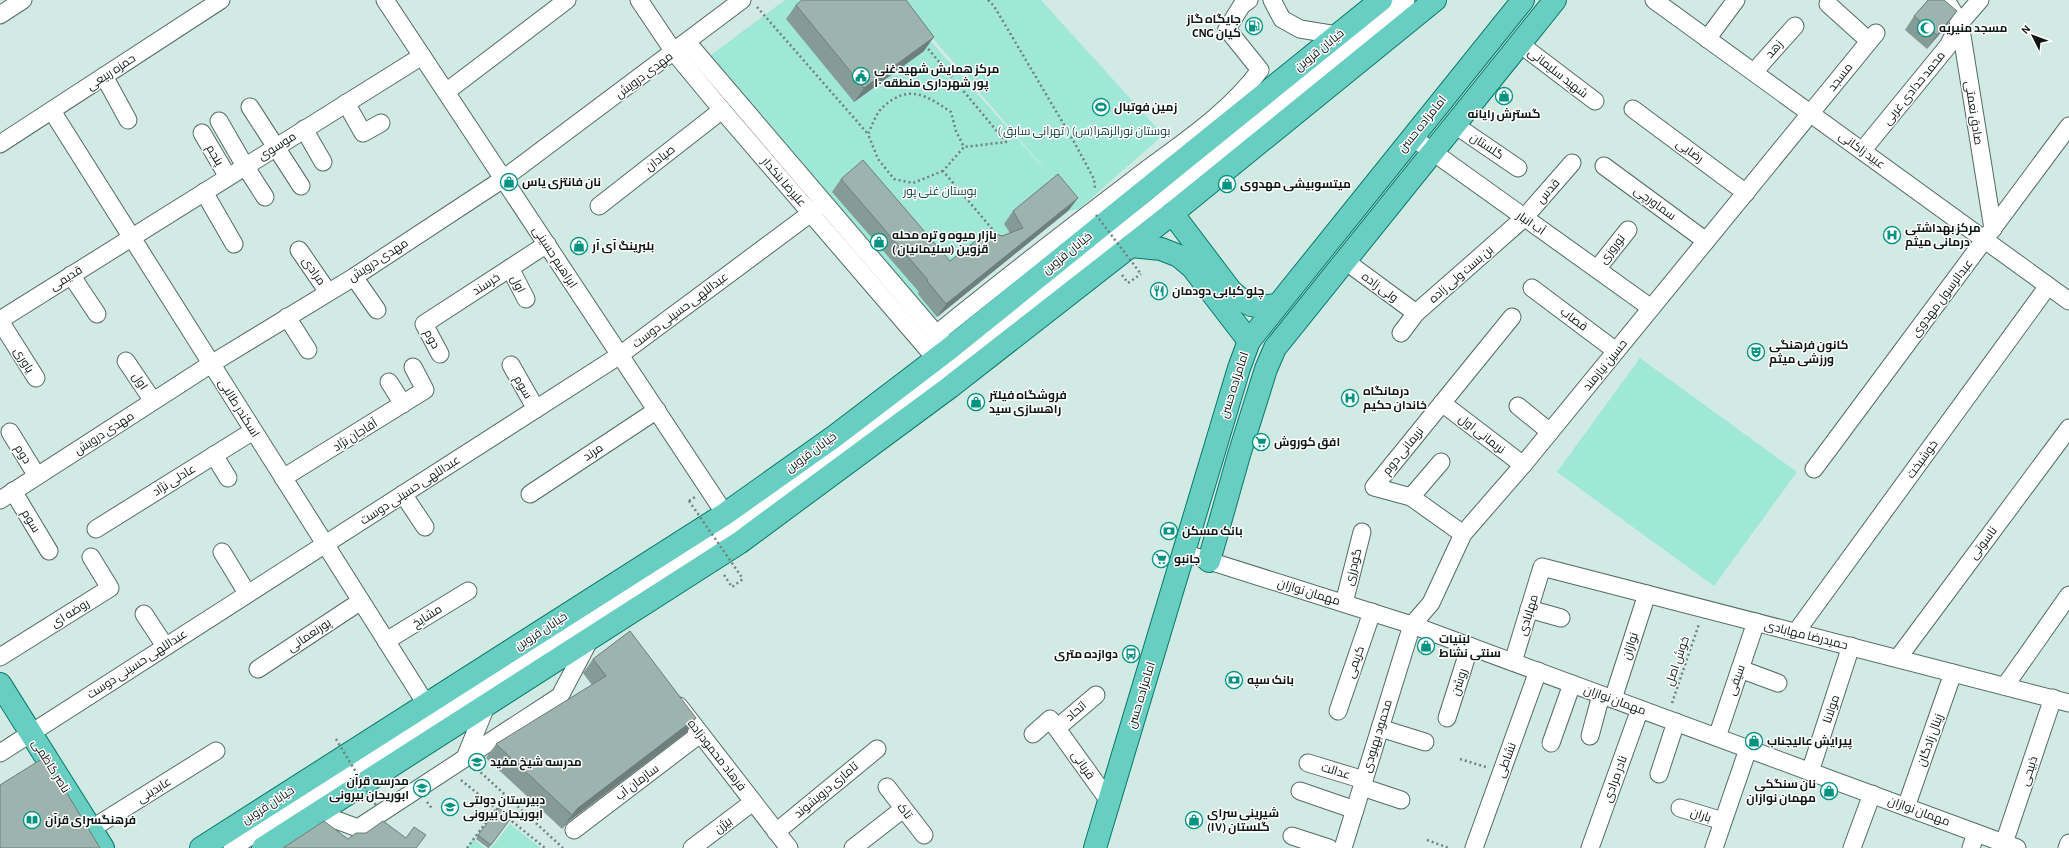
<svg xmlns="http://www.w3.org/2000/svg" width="2069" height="848" viewBox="0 0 2069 848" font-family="'Alegreya Sans',Cairo,sans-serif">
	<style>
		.green { fill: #9fe7d7 }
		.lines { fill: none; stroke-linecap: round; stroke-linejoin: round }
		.minor-casing { stroke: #556a65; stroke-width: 19 }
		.major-casing { stroke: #07796a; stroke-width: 24 }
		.path { stroke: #70817d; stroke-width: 2.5; stroke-dasharray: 2 3; stroke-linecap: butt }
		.minor { stroke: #fff; stroke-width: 17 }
		.major { stroke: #68cec1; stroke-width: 22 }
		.path-bridge { stroke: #70817d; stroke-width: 2.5; stroke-dasharray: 2 3; stroke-linecap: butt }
		.wall { fill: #879b96 }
		.shaded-wall { fill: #6e7e7a }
		.building { fill: #9db4ae; stroke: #6e7e7a }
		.labels { text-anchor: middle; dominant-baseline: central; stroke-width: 3; stroke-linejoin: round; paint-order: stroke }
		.poi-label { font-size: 12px; font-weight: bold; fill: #0e1715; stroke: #fff; text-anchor: start }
		.street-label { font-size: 12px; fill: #0e1715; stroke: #fff }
		.park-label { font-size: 12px; fill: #134139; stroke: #fff }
	</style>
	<rect width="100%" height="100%" fill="#d2eae4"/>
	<!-- green -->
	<g class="green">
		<polygon points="785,0 894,0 1057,183 900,0 1041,0 1156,127 1154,129 1161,137 1079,209 1069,211 929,323 711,55"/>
		<polygon points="1640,358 1797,472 1714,586 1557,472"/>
		<polygon points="510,824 541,848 491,848"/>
		<polygon points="473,839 485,848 466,848"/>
	</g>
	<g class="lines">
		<!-- minor casing -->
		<g class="minor-casing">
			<g id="minor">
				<polyline points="385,0 725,514"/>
				<polyline points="639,0 674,52 722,110 936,359"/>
				<polyline points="1272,0 1282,19 1300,29 1337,35"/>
				<polyline points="1654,0 2069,301"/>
				<polyline points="1946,0 1960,23 1993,229"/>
				<polyline points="1828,4 1869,41"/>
				<polyline points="0,15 23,0"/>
				<polyline points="1707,39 1736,0"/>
				<polyline points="687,42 944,343"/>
				<polyline points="1520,44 1595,101"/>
				<polyline points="1754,72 1795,26"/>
				<polyline points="104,76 128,120"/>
				<polyline points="446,92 567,0"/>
				<polyline points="346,103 363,133 381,123"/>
				<polyline points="250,107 301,186"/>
				<polyline points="1633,109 1746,193"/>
				<polyline points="52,111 426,704"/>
				<polyline points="219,121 245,166 265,197"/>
				<polyline points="1455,125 1518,168"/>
				<polyline points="304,129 323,162"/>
				<polyline points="202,133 228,177"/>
				<polyline points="1412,137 1651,308"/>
				<polyline points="0,144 221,0"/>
				<polyline points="1862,151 1948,46 1960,23 1980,0"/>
				<polyline points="1604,166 1706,241"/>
				<polyline points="204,192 234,244"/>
				<polyline points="599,206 722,110"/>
				<polyline points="299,250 328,292"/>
				<polyline points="1344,260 1416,313"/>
				<polyline points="510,268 526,299"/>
				<polyline points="1597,269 1628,230"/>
				<polyline points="71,275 97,314"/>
				<polyline points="354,277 377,310"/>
				<polyline points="1532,288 1616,351"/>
				<polyline points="287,317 308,350"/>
				<polyline points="0,320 422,56"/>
				<polyline points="0,321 36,378"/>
				<polyline points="1401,333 1416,313 1524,218 1572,163"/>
				<path d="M935,335C1000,282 1066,231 1133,180C1177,146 1227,115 1260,70L1227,29L1242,5L1249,0"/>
				<polyline points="440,354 424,324 547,244"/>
				<polyline points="126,361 153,401"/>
				<polyline points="511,365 536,409"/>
				<polyline points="389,382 403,404"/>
				<polyline points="1442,403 1523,465"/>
				<polyline points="1518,406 1550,432"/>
				<polyline points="10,432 37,476"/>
				<polyline points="214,455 228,478"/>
				<polyline points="1814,469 2069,126"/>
				<polyline points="283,478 425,390 413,367"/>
				<polyline points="13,491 49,551"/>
				<polyline points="403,494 425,527"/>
				<polyline points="530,494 657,410"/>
				<polyline points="1411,497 1441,462"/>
				<polyline points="0,500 211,364 354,277 503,179 742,0"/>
				<polyline points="96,529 253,431"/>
				<polyline points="1463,534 1411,497 1374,487 1512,317"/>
				<polyline points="222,552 247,593"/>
				<polyline points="1184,553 1412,625 2017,848"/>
				<polyline points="1344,603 1362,532"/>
				<polyline points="1529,609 1561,618"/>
				<polyline points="144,614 165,646"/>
				<polyline points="1796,632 2048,286"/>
				<polyline points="386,641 468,591"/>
				<polyline points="0,657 110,588 91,557"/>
				<polyline points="1898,658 2069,428"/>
				<polyline points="1513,662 1542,567 2069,703"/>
				<polyline points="258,669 361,601"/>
				<polyline points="1740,669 1778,683"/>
				<polyline points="2005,686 2069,595"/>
				<polyline points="1613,699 1647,594"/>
				<polyline points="679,706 789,848"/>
				<polyline points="1338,711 1372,612"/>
				<polyline points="1447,718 1470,646"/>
				<polyline points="1057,728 1096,695"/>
				<polyline points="1380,728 1425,742"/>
				<polyline points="1033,734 1050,719 1109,801"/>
				<polyline points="1590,736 1601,695"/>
				<polyline points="1717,737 1756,622"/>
				<polyline points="1551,743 1572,684"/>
				<polyline points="0,753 620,355 811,213 823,202"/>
				<polyline points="465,758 487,704"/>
				<polyline points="1308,763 1364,780"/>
				<polyline points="1810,772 1851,646"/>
				<polyline points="1659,774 1676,722"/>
				<polyline points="887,787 924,835"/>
				<polyline points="1362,787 1401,800"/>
				<polyline points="1300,791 1355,810"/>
				<polyline points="1906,807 1953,673"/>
				<polyline points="1680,808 1723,821"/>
				<polyline points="317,813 358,828 560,696 589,641"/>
				<polyline points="91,829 216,751"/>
				<polyline points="574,830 700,734"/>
				<polyline points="776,832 877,749"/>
				<polyline points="1292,836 1329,848"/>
				<polyline points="2004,843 2053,698"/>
				<polyline points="232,848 702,547 790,486 953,366 1152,210 1406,0"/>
				<polyline points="692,848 753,802"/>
				<polyline points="853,848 903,809"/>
				<polyline points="1343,848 1412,625 1431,603 1463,534 1523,465 1876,33"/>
				<polyline points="1474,848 1538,671"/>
				<polyline points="1590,848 1640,709"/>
				<polyline points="1714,848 1748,749"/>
				<polyline points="1852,848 1872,794"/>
				<polyline points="1971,848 1976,833"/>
				<polyline points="2067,848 2069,843"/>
			</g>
		</g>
		<!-- major casing -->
		<g class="major-casing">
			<g id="major">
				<path d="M1172,213L1231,291C1249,307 1253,308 1276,305"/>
				<polyline points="1131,246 1161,249 1179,256 1192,267 1249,341"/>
				<polyline points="1209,561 1239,455 1266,369 1275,348 1555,0"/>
				<polyline points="0,684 103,848"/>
				<polyline points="201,848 725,514 835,436 949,349 1381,0"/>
				<polyline points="263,848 739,543 950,387 1169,216 1435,0"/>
				<polyline points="1095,848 1239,368 1249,341 1523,0"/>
			</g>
		</g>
		<!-- path -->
		<g class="path">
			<polyline points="988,0 994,6 1073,140 1094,179 1095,188"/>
			<polyline points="757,7 868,134"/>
			<polyline points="925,45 1006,142 964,147"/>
			<path d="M943,171L913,183L894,179L878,159L868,134C872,126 876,113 883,107C909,83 927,96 951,112L956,131L964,147L943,171L999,237"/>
			<polyline points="1122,275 1128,283 1141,274"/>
			<polyline points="689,501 695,497"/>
			<polyline points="724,575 732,587 743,579"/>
			<polyline points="1672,703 1699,624"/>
			<polyline points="1460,759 1486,767"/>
			<polyline points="477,769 563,848"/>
			<polyline points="461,780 499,811"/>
			<polyline points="427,802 433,810"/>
			<polyline points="508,818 545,848"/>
			<polyline points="1427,840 1449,848"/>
			<polyline points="467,848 496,809"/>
		</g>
		<!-- minor -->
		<use href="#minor" class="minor"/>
		<!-- major -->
		<use href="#major" class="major"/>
		<!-- path-bridge -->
		<g class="path-bridge">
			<polyline points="1096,215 1141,274"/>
			<polyline points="689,501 743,579"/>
			<polyline points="336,739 377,807"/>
		</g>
	</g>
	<!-- wall -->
	<g class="wall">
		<polygon points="796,5 924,51 854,102 786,19"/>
		<polygon points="1957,11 1947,25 1927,49 1905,30 1914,16"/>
		<polygon points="841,179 950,261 1002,236 1010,233 1004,224 1013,211 1069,210 937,317 918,294 919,292 832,192"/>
		<polygon points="593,659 696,718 687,732 568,822 562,829 486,758 496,744 592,685 583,673"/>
		<polygon points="511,818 489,848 488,848 476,839 478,835"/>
	</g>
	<!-- shaded-wall -->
	<g class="shaded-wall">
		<polygon points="1957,11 1947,25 1927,49 1937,35"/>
		<polygon points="934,37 924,51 854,102 864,88"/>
		<polygon points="1078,198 1069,210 937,317 946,304"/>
		<polygon points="696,718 687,732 568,822 562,829 572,815 578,808"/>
	</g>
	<!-- building -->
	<g class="building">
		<polygon points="802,0 906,0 934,37 864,88 796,5"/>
		<polygon points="1928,0 1944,0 1957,11 1937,35 1914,16"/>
		<polygon points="863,160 950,261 988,231 1002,236 1023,228 1013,211 1058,174 1078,198 946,304 927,281 928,280 841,179"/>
		<polygon points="630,631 696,718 578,808 572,815 496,744 606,676 593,659"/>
		<polygon points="45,757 100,848 0,848 0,785"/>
		<polygon points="499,808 511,818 491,845 478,835"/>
		<polygon points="324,821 348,839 356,833 366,833 383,821 406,838 414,827 426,835 416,848 283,848"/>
	</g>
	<!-- icons -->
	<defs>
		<g id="fuel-ring" transform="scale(0.9)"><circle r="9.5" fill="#fff" stroke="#019381" stroke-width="1.5"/><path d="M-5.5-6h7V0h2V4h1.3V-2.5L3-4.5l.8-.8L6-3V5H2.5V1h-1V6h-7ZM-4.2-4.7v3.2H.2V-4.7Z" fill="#019381"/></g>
		<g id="mosque-ring" transform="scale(0.9)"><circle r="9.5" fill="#fff" stroke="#019381" stroke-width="1.5"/><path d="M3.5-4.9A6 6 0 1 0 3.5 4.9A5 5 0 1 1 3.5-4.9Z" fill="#019381"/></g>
		<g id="civic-ring" transform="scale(0.9)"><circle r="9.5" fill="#fff" stroke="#019381" stroke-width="1.5"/><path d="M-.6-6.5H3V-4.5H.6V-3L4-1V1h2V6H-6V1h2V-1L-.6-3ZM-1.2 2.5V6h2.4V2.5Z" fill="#019381"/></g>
		<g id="shop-ring" transform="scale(0.9)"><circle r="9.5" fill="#fff" stroke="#019381" stroke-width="1.5"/><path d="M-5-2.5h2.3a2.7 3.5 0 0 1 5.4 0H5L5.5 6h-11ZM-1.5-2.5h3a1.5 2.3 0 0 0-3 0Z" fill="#019381"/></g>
		<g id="stadium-ring" transform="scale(0.9)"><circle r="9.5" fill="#fff" stroke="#019381" stroke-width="1.5"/><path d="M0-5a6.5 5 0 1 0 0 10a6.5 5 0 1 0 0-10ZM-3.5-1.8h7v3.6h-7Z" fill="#019381"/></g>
		<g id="hospital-ring" transform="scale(0.9)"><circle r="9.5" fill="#fff" stroke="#019381" stroke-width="1.5"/><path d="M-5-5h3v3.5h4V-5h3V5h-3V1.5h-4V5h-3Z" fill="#019381"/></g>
		<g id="restaurant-ring" transform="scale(0.9)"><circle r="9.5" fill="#fff" stroke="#019381" stroke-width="1.5"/><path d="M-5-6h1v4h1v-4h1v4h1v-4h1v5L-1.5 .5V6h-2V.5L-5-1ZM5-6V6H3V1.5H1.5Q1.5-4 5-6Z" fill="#019381"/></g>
		<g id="theatre-ring" transform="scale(0.9)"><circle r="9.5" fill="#fff" stroke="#019381" stroke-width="1.5"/><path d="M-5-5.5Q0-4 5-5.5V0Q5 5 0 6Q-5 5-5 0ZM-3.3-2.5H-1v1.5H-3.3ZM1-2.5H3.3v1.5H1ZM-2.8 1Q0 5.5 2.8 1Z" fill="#019381"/></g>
		<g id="supermarket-ring" transform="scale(0.9)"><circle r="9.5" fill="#fff" stroke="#019381" stroke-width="1.5"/><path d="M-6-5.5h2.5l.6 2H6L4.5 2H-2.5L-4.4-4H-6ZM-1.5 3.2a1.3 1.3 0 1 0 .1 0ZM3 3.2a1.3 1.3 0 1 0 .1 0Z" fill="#019381"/></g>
		<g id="bank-ring" transform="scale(0.9)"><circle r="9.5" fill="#fff" stroke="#019381" stroke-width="1.5"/><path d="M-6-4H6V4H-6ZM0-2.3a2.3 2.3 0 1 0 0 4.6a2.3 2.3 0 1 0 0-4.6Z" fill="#019381"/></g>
		<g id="bus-ring" transform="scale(0.9)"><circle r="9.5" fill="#fff" stroke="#019381" stroke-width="1.5"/><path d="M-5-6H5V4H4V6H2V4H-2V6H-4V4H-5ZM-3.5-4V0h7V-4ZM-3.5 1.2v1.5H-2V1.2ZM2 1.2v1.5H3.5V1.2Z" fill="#019381"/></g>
		<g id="school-ring" transform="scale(0.9)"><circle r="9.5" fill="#fff" stroke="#019381" stroke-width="1.5"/><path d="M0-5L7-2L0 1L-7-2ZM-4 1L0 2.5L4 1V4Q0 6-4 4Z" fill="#019381"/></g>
		<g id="library-ring" transform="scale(0.9)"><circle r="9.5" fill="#fff" stroke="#019381" stroke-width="1.5"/><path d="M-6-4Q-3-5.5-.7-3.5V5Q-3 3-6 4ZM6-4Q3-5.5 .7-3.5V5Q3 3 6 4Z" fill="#019381"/></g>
	</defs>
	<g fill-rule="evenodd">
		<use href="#fuel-ring" x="1254" y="26"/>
		<use href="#mosque-ring" x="1926" y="28"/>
		<use href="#civic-ring" x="861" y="76"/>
		<use href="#shop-ring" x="1504" y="96"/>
		<use href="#stadium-ring" x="1101" y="107"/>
		<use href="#shop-ring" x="509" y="182"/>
		<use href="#shop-ring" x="1227" y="184"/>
		<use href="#hospital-ring" x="1892" y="235"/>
		<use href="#shop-ring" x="879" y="242"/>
		<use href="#shop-ring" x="579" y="246"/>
		<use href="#restaurant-ring" x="1159" y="291"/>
		<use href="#theatre-ring" x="1756" y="352"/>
		<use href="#hospital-ring" x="1350" y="398"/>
		<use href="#shop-ring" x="976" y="402"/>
		<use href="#supermarket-ring" x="1261" y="442"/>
		<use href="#bank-ring" x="1169" y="531"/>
		<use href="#supermarket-ring" x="1161" y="559"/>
		<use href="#shop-ring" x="1426" y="646"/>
		<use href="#bus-ring" x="1131" y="654"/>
		<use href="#bank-ring" x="1234" y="680"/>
		<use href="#shop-ring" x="1754" y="741"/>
		<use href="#school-ring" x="477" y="762"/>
		<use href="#school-ring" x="422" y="788"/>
		<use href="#shop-ring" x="1829" y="791"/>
		<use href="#school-ring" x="450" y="807"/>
		<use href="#library-ring" x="32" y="820"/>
		<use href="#shop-ring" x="1194" y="820"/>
	</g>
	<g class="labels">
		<!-- poi labels -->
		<g class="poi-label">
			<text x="1241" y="19" text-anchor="end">جایگاه گاز<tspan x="1241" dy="14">CNG کیان</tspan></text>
			<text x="1939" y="28">مسجد منیریه</text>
			<text x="874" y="69">مرکز همایش شهید غنی<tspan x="874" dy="14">پور شهرداری منطقه ۱۰</tspan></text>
			<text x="1114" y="107">زمین فوتبال</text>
			<text x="1504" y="114" text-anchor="middle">گسترش رایانه</text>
			<text x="522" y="182">نان فانتزی یاس</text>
			<text x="1240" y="184">میتسوبیشی مهدوی</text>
			<text x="1905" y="228">مرکز بهداشتی<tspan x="1905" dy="14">درمانی میثم</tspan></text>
			<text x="892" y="235">بازار میوه و تره محله<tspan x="892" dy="14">قزوین (سلیمانیان )</tspan></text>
			<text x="592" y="246">بلبرینگ آی آر</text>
			<text x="1172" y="291">چلو کبابی دودمان</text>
			<text x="1769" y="345">کانون فرهنگی<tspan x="1769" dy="14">ورزشی میثم</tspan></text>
			<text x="1363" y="391">درمانگاه<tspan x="1363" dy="14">خاندان حکیم</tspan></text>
			<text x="989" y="395">فروشگاه فیلتر<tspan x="989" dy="14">راهسازی سید</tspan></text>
			<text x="1274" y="442">افق کوروش</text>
			<text x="1182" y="531">بانک مسکن</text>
			<text x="1174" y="559">جانبو</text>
			<text x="1439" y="639">لبنیات<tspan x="1439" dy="14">سنتی نشاط</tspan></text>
			<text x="1118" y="654" text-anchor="end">دوازده متری</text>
			<text x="1247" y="680">بانک سپه</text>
			<text x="1767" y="741">پیرایش عالیجناب</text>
			<text x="490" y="762">مدرسه شیخ مفید</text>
			<text x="409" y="781" text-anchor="end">مدرسه قرآن<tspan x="409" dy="14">ابوریحان بیرونی</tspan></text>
			<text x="1816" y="784" text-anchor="end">نان سنگکی<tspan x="1816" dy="14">مهمان‌ نوازان</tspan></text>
			<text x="463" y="800">دبیرستان دولتی<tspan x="463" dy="14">ابوریحان بیرونی</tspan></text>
			<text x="1207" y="813">شیرینی سرای<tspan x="1207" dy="14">گلستان (۱۷)</tspan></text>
			<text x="45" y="820">فرهنگسرای قرآن</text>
		</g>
		<!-- street labels -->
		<g class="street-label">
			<text transform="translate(1774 49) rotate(-49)">زهد</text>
			<text transform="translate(1319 50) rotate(-39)">خیابان قزوین</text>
			<text transform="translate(111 72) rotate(-33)">حمزه ربیعی</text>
			<text transform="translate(1558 73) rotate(38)">شهید سلیمانی</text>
			<text transform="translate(644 75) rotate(-37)">مهدی درویش</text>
			<text transform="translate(1840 77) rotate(-52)">مسجد</text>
			<text transform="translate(1914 88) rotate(-51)">محمد حدادی غربی</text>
			<text transform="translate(1974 113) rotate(81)">صادق نعمتی</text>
			<text transform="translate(1422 124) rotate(-51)">امامزاده حسن</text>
			<text transform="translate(277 146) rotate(-32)">موسوی</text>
			<text transform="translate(1487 146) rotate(34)">گلستان</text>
			<text transform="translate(1862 150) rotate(36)">عبید زاکانی</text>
			<text transform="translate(1690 151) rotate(36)">رضایی</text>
			<text transform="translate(215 155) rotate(60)">پنجم</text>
			<text transform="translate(660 158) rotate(-38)">صیادان</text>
			<text transform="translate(784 182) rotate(49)">علیرضا بنکدار</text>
			<text transform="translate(1548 191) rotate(-49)">قدس</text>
			<text transform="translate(1655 203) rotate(36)">سماورچی</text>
			<text transform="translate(1531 223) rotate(35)">آب انبار</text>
			<text transform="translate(1612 249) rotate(-52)">نوروزی</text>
			<text transform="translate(1067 253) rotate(-39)">خیابان قزوین</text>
			<text transform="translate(555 257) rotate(57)">ابراهیم حسینی</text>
			<text transform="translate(378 260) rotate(-33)">مهدی درویش</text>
			<text transform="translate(314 271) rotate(55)">مرادی</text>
			<text transform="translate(1461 274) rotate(-41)">بن بست ولی زاده</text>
			<text transform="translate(66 278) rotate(-32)">قدیمی</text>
			<text transform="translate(486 284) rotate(-33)">خرسند</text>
			<text transform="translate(518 284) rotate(64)">اول</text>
			<text transform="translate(1380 287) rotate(36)">ولی زاده</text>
			<text transform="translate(1942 298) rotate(-53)">عبدالرسول مهدوی</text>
			<text transform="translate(680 310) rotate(-37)">عبداللهی حسینی دوست</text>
			<text transform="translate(1574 319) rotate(37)">قصاب</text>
			<text transform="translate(432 339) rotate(62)">دوم</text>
			<text transform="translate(24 360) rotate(58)">یاوری</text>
			<text transform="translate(1605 365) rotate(-51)">حسین نیازمند</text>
			<text transform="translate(140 381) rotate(56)">اول</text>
			<text transform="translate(1234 385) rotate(-72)">امامزاده حسن</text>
			<text transform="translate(523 387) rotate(60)">سوم</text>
			<text transform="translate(239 408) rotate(58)">اسکندر طالبی</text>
			<text transform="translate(104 433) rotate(-33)">مهدی درویش</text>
			<text transform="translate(1482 434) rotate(38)">نریمانی اول</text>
			<text transform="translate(355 435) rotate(-32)">آقاجان نژاد</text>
			<text transform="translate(1403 451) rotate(-51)">نریمانی دوم</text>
			<text transform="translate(593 452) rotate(-34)">مرند</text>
			<text transform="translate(811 452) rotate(-36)">خیابان قزوین</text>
			<text transform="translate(23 454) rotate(57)">دوم</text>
			<text transform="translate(1922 459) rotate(-54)">خوشبخت</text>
			<text transform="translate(174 480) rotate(-32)">عادلی نژاد</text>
			<text transform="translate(410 490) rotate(-33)">عبداللهی حسینی دوست</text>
			<text transform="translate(31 521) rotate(59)">سوم</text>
			<text transform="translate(1983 543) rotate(-53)">ناسوتی</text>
			<text transform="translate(1353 567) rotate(-76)">گودرزی</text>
			<text transform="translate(1309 592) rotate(17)">مهمان نوازان</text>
			<text transform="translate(70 613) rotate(-32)">روضه ای</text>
			<text transform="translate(1528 615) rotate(-73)">مهابادی</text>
			<text transform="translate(427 616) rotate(-32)">مشایخ</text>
			<text transform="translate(541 631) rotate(-33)">خیابان قزوین</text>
			<text transform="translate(309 635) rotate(-34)">پورنعمانی</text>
			<text transform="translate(1806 635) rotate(14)">حمیدرضا مهابادی</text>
			<text transform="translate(1630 646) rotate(-72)">نوازان</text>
			<text transform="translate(1677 661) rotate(-71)">خوش اصل</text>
			<text transform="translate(1355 662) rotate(-71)">کریمی</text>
			<text transform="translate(137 664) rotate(-33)">عبداللهی حسینی دوست</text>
			<text transform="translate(1736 680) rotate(-71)">سیفی</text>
			<text transform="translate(1459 682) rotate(-72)">روشن</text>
			<text transform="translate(1141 695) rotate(-73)">امامزاده حسن</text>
			<text transform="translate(1615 700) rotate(20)">مهمان نوازان</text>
			<text transform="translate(1831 709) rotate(-72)">مولانا</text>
			<text transform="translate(1076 711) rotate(-41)">اتحاد</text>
			<text transform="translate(1377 736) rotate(-73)">محمود بهبودی</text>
			<text transform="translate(1930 740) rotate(-70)">زینال زادگان</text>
			<text transform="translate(717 755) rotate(52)">فرهاد محمودزاده</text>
			<text transform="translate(1506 760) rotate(-70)">نشاطی</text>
			<text transform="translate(1083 765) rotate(55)">قربانی</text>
			<text transform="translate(51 766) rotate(58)">ناصر کاظمی</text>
			<text transform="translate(1336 771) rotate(17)">عدالت</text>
			<text transform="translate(2029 771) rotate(-72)">ذبیحی</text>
			<text transform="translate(1615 779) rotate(-70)">نادر مرادی</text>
			<text transform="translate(637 782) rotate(-37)">سازمان آب</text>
			<text transform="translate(154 790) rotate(-32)">عابدینی</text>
			<text transform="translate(826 790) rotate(-40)">تاماری درویشوند</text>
			<text transform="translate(268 805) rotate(-33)">خیابان قزوین</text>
			<text transform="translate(905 811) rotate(52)">تاک</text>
			<text transform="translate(1919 811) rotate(20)">مهمان نوازان</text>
			<text transform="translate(1701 815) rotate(18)">باران</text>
			<text transform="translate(723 825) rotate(-37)">بیژن</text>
		</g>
		<!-- park labels -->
		<g class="park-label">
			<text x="1084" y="131">بوستان نورالزهرا(س) ( تهرانی سابق )</text>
			<text x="940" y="191">بوستان غنی پور</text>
		</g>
	</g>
	<!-- north arrow -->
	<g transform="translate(2033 36) rotate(312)" stroke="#ffffff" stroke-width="3" paint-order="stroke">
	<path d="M0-3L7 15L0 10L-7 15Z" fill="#0e1715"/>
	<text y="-6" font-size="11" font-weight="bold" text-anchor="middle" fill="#0e1715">N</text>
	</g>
</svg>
